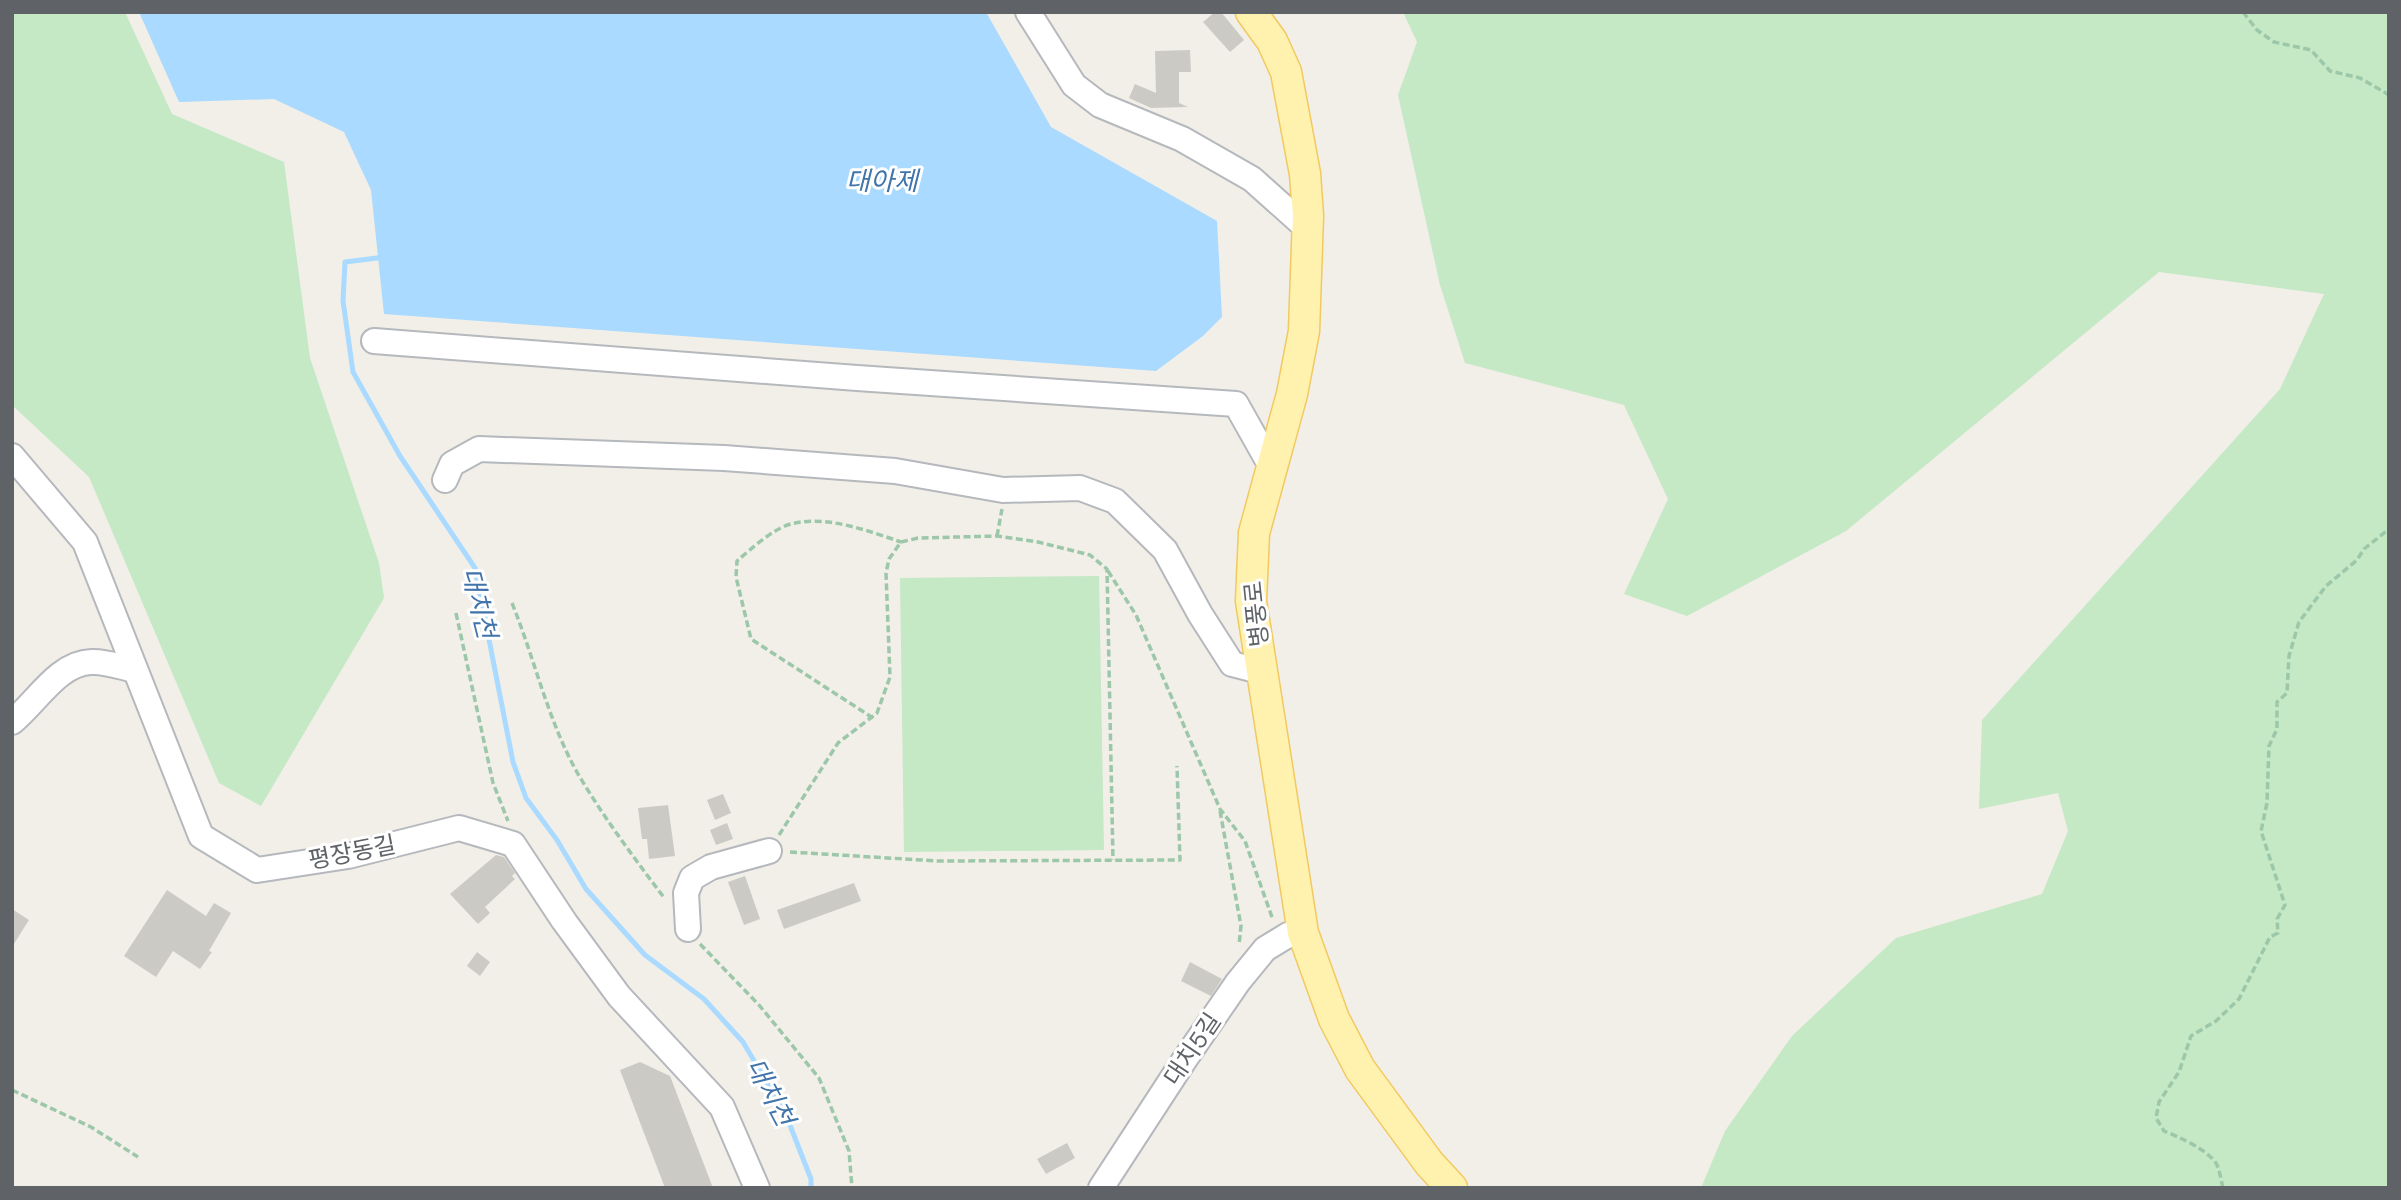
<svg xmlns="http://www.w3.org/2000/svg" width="2401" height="1200" viewBox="0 0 2401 1200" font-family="'DM Sans','Noto Sans KR',sans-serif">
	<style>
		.green { fill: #c5e8c5 }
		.water { fill: #aadaff }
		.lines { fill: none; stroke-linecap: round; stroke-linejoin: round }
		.stream { stroke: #aadaff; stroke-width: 5 }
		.building { fill: #cccac5 }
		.minor-casing { stroke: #b5b8bc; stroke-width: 28 }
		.major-casing { stroke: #f2c960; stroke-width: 33 }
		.path { stroke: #9cc7a9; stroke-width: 3.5; stroke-dasharray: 7 3.5; stroke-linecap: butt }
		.minor { stroke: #fff; stroke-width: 24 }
		.major { stroke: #fff2af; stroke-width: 30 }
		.labels { text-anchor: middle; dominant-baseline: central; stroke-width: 6; stroke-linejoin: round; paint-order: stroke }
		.street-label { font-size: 24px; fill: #5f6368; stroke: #fff }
		.water-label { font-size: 26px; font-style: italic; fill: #4174aa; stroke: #fff }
	</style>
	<rect width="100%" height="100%" fill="#f1efe8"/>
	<!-- green -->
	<g class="green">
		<polygon points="12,12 125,12 172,114 284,162 310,358 379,563 384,598 261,806 219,783 89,477 12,405"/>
		<polygon points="1403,12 2389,12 2389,1188 1701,1188 1725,1131 1792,1036 1896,938 2042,894 2068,831 2058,793 1979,809 1982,720 2280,389 2324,294 2159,272 1846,531 1687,616 1624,594 1668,499 1624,405 1465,363 1440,285 1398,95 1417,42"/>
		<polygon points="1099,576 1104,850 904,852 900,578"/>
	</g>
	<!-- water -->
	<polygon class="water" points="139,12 986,12 1051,127 1217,221 1222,317 1203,336 1156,371 384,314 371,190 344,132 274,99 179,102"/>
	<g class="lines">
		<!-- stream -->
		<polyline class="stream" points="385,257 345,262 343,301 353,372 400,456 475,568 513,762 526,798 557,840 586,889 645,955 704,999 743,1042 786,1115 811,1179 811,1188"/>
	</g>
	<!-- building -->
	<g class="building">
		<polygon points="1215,12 1221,12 1244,40 1230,52 1203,22"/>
		<polygon points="1190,50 1191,72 1179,72 1179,103 1188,107 1151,108 1129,98 1135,84 1156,93 1155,51"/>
		<polygon points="723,794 731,813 715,820 707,800"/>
		<polygon points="668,805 675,856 649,859 647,839 642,839 638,808"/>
		<polygon points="727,823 733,839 716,845 710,830"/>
		<polygon points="496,855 504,857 515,873 512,876 515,879 485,907 490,913 478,924 450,894"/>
		<polygon points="745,876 760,919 744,925 728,882"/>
		<polygon points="854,883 861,901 784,929 777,910"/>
		<polygon points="167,890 206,916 214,903 231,913 209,951 212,952 200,969 173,951 156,977 124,956"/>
		<polygon points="12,909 29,920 12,947"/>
		<polygon points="477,952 490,962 480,976 467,966"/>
		<polygon points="1190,962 1222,979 1211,996 1181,981"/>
		<polygon points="640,1062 670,1076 713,1188 665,1188 620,1070"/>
		<polygon points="1067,1143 1075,1158 1046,1174 1037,1159"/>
	</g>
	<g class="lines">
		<!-- minor casing -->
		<g class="minor-casing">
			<g id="minor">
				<polyline points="1028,12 1074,85 1100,105 1182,139 1252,179 1308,229"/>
				<polyline points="374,341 857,378 1236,404 1272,468"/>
				<polyline points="12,456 85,542 201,836 257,870 348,856 459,828 513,844 564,921 619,996 722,1107 757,1188"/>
				<polyline points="445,480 452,464 479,449 724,458 895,471 1003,490 1080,488 1115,501 1165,550 1200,614 1232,664 1263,672"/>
				<path d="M12,722C36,703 58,663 91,662C105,661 121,667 135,670"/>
				<polyline points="688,929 686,893 692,878 711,867 769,851"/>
				<polyline points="1101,1188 1185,1059 1238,982 1265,949 1288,935 1303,933"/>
			</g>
		</g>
		<!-- major casing -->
		<g class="major-casing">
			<polyline id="major" points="1251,12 1272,41 1286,72 1305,174 1308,216 1304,331 1292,394 1254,533 1251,601 1303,933 1334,1019 1360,1069 1429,1163 1452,1188"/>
		</g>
		<!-- path -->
		<g class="path">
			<polyline points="2243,12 2257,30 2274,42 2311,50 2330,71 2360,78 2389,95"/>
			<polyline points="997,536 1002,509"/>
			<polyline points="1108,571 1136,615 1220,809 1245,841 1273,920"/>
			<path d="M512,603C535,660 548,721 578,774C604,818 635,859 665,899"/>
			<polyline points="456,613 493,783 508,821"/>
			<path d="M873,718L751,639L736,577L737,561C752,548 776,526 795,523C829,516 869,531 901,542"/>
			<polyline points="1220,811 1241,926 1239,945"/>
			<polyline points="779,835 838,743 877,713 890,677 886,573 889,559 901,542 918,538 997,536 1038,542 1090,555 1107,569 1113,860"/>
			<polyline points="790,852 938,861 1180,860 1177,766"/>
			<polyline points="700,944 759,1005 819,1078 849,1151 852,1188"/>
			<polyline points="12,1090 91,1127 138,1157"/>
			<path d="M2223,1188C2221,1180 2220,1172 2217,1165C2209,1150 2179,1137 2164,1131L2156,1118L2159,1102L2179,1072L2191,1036L2216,1021L2239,999L2270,937L2278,933L2277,919L2285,905L2261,831L2267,803L2269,746L2277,729V702L2287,693L2289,656L2299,622L2326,586L2357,560L2364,549L2389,529"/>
		</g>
		<!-- minor -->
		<use href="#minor" class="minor"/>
		<!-- major -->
		<use href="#major" class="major"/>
	</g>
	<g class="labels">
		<!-- street labels -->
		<g class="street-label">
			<text transform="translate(1256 614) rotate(-96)">병풍로</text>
			<text transform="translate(352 852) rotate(-11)">평장동길</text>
			<text transform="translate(1192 1049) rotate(-56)">대치5길</text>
		</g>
		<!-- water labels -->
		<g class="water-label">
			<text x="882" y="181">대아제</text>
			<text transform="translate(479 603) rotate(76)">대치천</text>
			<text transform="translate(770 1092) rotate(62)">대치천</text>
		</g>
	</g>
	<!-- border -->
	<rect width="2401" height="1200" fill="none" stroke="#5f6368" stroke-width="28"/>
</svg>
